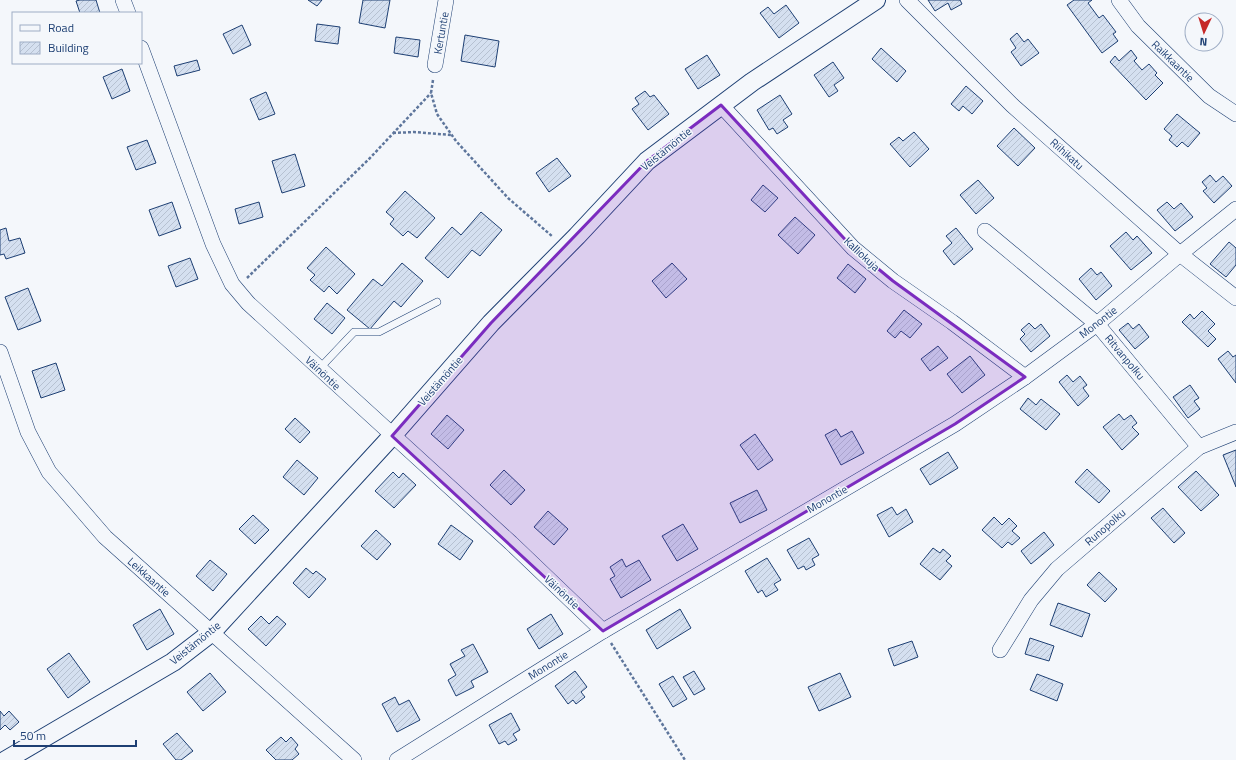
<svg xmlns="http://www.w3.org/2000/svg" width="1236" height="760" viewBox="0 0 1236 760" font-family="'Titillium Web',sans-serif">
	<style>
		.building { fill: url(#building-hatch); stroke: #1d3f73 }
		.lines { fill: none; stroke-linecap: round; stroke-linejoin: round }
		.service-casing { stroke: #1d3f73; stroke-width: 8 }
		.minor-casing { stroke: #1d3f73; stroke-width: 16 }
		.tertiary-casing { stroke: #1d3f73; stroke-width: 20 }
		.path { stroke: #5e769c; stroke-width: 2.5; stroke-dasharray: 3 2; stroke-linecap: butt }
		.service { stroke: #f4f7fb; stroke-width: 7 }
		.minor { stroke: #f4f7fb; stroke-width: 15 }
		.tertiary { stroke: #f4f7fb; stroke-width: 18 }
		.marked { fill: #7b2cbf; fill-opacity: 0.2; stroke: #7b2cbf; stroke-width: 3; stroke-linejoin: round }
		.labels { text-anchor: middle; dominant-baseline: central; stroke-width: 3; stroke-linejoin: round; paint-order: stroke }
		.street-label { font-size: 11px; fill: #1d3f73; stroke: #f4f7fb }
	</style>
	<defs>
		<pattern id="building-hatch" width="6" height="6" patternUnits="userSpaceOnUse"><rect width="6" height="6" fill="#d5e0f0"/><path d="M-1 1l2-2M0 6l6-6M5 7l2-2" fill="none" stroke="#b6c1d1"/></pattern>
	</defs>
	<rect width="100%" height="100%" fill="#f4f7fb"/>
	<!-- building -->
	<g class="building">
		<polygon points="80,0 96,0 100,13 80,13 76,1"/>
		<polygon points="308,0 322,0 317,6"/>
		<polygon points="363,0 390,0 385,28 359,23"/>
		<polygon points="928,0 960,0 962,4 951,10 948,3 935,11"/>
		<polygon points="1074,0 1092,0 1088,3 1099,18 1103,15 1116,32 1113,34 1118,41 1102,53 1067,5"/>
		<polygon points="786,5 799,23 779,38 760,13 768,7 774,14"/>
		<polygon points="317,24 340,27 338,44 315,41"/>
		<polygon points="242,25 251,45 233,54 223,34"/>
		<polygon points="1017,33 1024,42 1028,39 1039,53 1021,66 1011,52 1016,48 1010,39"/>
		<polygon points="465,35 499,41 495,67 461,61"/>
		<polygon points="396,37 420,40 418,57 394,53"/>
		<polygon points="881,48 906,71 897,82 872,59"/>
		<polygon points="1131,50 1137,58 1134,61 1142,70 1149,64 1157,73 1155,75 1163,83 1146,100 1110,62 1115,56 1119,61"/>
		<polygon points="707,55 720,75 698,89 685,69"/>
		<polygon points="197,60 200,70 177,76 174,66"/>
		<polygon points="833,62 844,78 834,85 838,91 829,97 814,75"/>
		<polygon points="122,69 130,91 112,99 103,77"/>
		<polygon points="966,86 983,101 972,114 963,106 959,111 951,104"/>
		<polygon points="645,91 650,97 654,95 669,114 648,130 632,109 639,104 635,98"/>
		<polygon points="266,92 275,114 259,120 250,99"/>
		<polygon points="780,95 792,114 783,120 788,127 777,134 773,128 769,130 757,110"/>
		<polygon points="1177,114 1200,133 1188,147 1182,142 1177,147 1169,140 1172,136 1164,129"/>
		<polygon points="1014,128 1035,148 1018,166 997,146"/>
		<polygon points="914,132 929,149 910,167 890,144 899,137 903,141"/>
		<polygon points="147,140 156,163 136,170 127,147"/>
		<polygon points="295,154 305,186 282,193 272,161"/>
		<polygon points="557,158 571,176 549,192 536,173"/>
		<polygon points="1210,175 1216,182 1223,176 1232,186 1214,203 1203,191 1207,188 1202,182"/>
		<polygon points="978,180 994,198 976,214 960,195"/>
		<polygon points="763,185 778,198 765,212 751,200"/>
		<polygon points="405,191 435,218 417,238 408,231 403,236 390,224 394,219 386,212"/>
		<polygon points="172,202 181,228 159,236 149,210"/>
		<polygon points="259,202 263,217 239,224 235,209"/>
		<polygon points="1167,202 1174,209 1181,203 1193,217 1175,231 1157,210"/>
		<polygon points="481,212 502,230 480,256 472,250 448,278 425,258 452,227 461,235"/>
		<polygon points="795,217 815,235 798,254 778,235"/>
		<polygon points="6,228 9,241 20,238 25,253 6,259 4,254 0,255 0,230"/>
		<polygon points="956,228 973,249 954,265 943,251 952,243 946,236"/>
		<polygon points="1126,232 1133,240 1137,236 1152,253 1131,270 1110,246"/>
		<polygon points="1229,242 1236,248 1236,265 1226,277 1210,264"/>
		<polygon points="326,247 355,274 337,294 329,286 324,292 310,280 315,275 307,268"/>
		<polygon points="190,258 198,279 176,287 168,266"/>
		<polygon points="402,263 423,281 401,307 394,301 370,329 347,310 373,279 382,286"/>
		<polygon points="672,263 687,279 666,298 652,281"/>
		<polygon points="848,264 866,279 855,293 837,278"/>
		<polygon points="1091,268 1097,275 1101,272 1112,286 1096,300 1079,279"/>
		<polygon points="28,288 41,321 18,330 5,297"/>
		<polygon points="327,303 345,318 332,334 314,319"/>
		<polygon points="904,310 922,324 910,338 901,331 895,338 887,331"/>
		<polygon points="1202,311 1215,324 1208,331 1216,339 1208,347 1182,322 1190,314 1194,319"/>
		<polygon points="1029,323 1035,329 1041,324 1050,336 1031,352 1020,339 1025,334 1021,330"/>
		<polygon points="1128,323 1133,329 1139,324 1149,337 1135,349 1119,330"/>
		<polygon points="938,346 948,358 930,371 921,359"/>
		<polygon points="1228,351 1233,357 1236,355 1236,383 1218,359"/>
		<polygon points="970,356 985,375 962,393 947,374"/>
		<polygon points="56,363 65,390 41,398 32,371"/>
		<polygon points="1067,375 1073,382 1080,376 1087,385 1083,388 1089,396 1078,406 1059,382"/>
		<polygon points="1190,385 1199,398 1194,401 1200,409 1188,418 1173,397"/>
		<polygon points="1028,398 1036,405 1041,399 1060,414 1046,430 1020,409"/>
		<polygon points="1119,414 1124,420 1131,415 1137,423 1132,427 1139,434 1122,450 1103,427"/>
		<polygon points="447,415 464,430 448,449 431,434"/>
		<polygon points="295,418 310,432 300,443 285,429"/>
		<polygon points="836,429 841,437 852,431 864,453 841,465 825,435"/>
		<polygon points="755,434 773,460 758,470 740,445"/>
		<polygon points="1236,450 1236,487 1223,455"/>
		<polygon points="948,452 958,468 930,485 920,469"/>
		<polygon points="297,460 318,478 304,495 283,477"/>
		<polygon points="1087,469 1110,491 1099,503 1075,482"/>
		<polygon points="504,470 525,490 511,505 490,485"/>
		<polygon points="1196,471 1219,495 1201,511 1178,487"/>
		<polygon points="393,472 399,478 403,473 416,485 394,508 375,491"/>
		<polygon points="757,490 767,510 740,523 730,503"/>
		<polygon points="892,507 897,515 906,509 913,522 889,537 877,515"/>
		<polygon points="1163,508 1185,533 1174,543 1151,518"/>
		<polygon points="548,511 568,529 554,545 534,527"/>
		<polygon points="253,515 269,530 255,544 239,529"/>
		<polygon points="994,517 1002,525 1009,518 1017,526 1012,531 1020,538 1012,545 1008,542 1002,548 982,530"/>
		<polygon points="683,524 698,549 677,561 662,536"/>
		<polygon points="451,525 473,541 460,560 438,544"/>
		<polygon points="376,530 391,544 377,560 361,546"/>
		<polygon points="1044,532 1054,545 1031,564 1021,551"/>
		<polygon points="809,538 819,555 812,559 815,565 806,570 804,566 798,569 787,550"/>
		<polygon points="933,548 940,553 943,549 951,556 946,561 952,566 940,580 920,564"/>
		<polygon points="767,558 781,580 774,584 778,590 766,597 762,590 758,593 745,571"/>
		<polygon points="622,559 626,567 639,560 651,580 621,598 610,579 615,576 610,567"/>
		<polygon points="210,560 227,574 213,591 196,576"/>
		<polygon points="306,568 313,574 316,571 326,579 309,598 293,583"/>
		<polygon points="1099,572 1117,589 1105,602 1087,585"/>
		<polygon points="1058,603 1090,614 1082,637 1050,625"/>
		<polygon points="160,609 174,634 147,650 133,625"/>
		<polygon points="680,609 691,628 657,649 646,630"/>
		<polygon points="551,614 563,634 539,649 527,629"/>
		<polygon points="261,616 269,624 277,616 286,624 266,646 248,629"/>
		<polygon points="1030,638 1054,646 1049,661 1025,654"/>
		<polygon points="912,641 918,657 894,666 888,649"/>
		<polygon points="473,644 488,672 471,681 474,687 456,696 448,680 456,675 450,664 465,656 461,650"/>
		<polygon points="69,653 90,682 68,698 47,669"/>
		<polygon points="575,671 587,687 581,692 585,697 576,704 573,700 568,704 555,686"/>
		<polygon points="694,671 705,689 694,695 683,677"/>
		<polygon points="210,673 226,692 203,711 187,692"/>
		<polygon points="840,673 851,697 819,711 808,687"/>
		<polygon points="1037,674 1063,684 1057,701 1030,690"/>
		<polygon points="673,676 687,699 673,707 659,684"/>
		<polygon points="395,697 399,705 409,700 420,720 397,732 382,704"/>
		<polygon points="0,711 4,716 9,711 19,722 10,730 5,725 0,730"/>
		<polygon points="511,713 520,730 513,734 517,740 508,745 505,741 499,744 489,725"/>
		<polygon points="177,733 193,751 181,760 176,760 163,744"/>
		<polygon points="281,737 286,742 291,737 298,745 295,749 299,754 292,760 276,760 266,750"/>
	</g>
	<g class="lines">
		<!-- service casing -->
		<g class="service-casing">
			<polyline id="service" points="319,369 354,332 379,332 437,302"/>
		</g>
		<!-- minor casing -->
		<g class="minor-casing">
			<g id="minor">
				<polyline points="123,0 128,13"/>
				<polyline points="907,0 1013,106 1180,254 1236,298"/>
				<polyline points="1119,0 1138,26 1209,96 1236,114"/>
				<polyline points="141,48 213,244 232,284 248,303 511,543 603,631"/>
				<polyline points="435,65 446,0"/>
				<polyline points="721,105 853,248 893,281 952,322 1025,377"/>
				<polyline points="985,231 1097,324 1199,447"/>
				<polyline points="0,352 28,432 49,472 105,537 354,760"/>
				<polyline points="1000,650 1031,600 1057,569 1199,447 1236,432"/>
				<polyline points="397,760 603,631 955,424 1025,377 1097,324 1180,254 1236,209"/>
			</g>
		</g>
		<!-- tertiary casing -->
		<g class="tertiary-casing">
			<polyline id="tertiary" points="6,760 173,662 212,632 392,436 491,323 577,236 647,161 752,82 876,0"/>
		</g>
		<!-- path -->
		<g class="path">
			<polyline points="433,80 431,93 437,114 456,141 508,198 553,237"/>
			<polyline points="393,133 414,132 451,135"/>
			<polyline points="247,278 370,158 431,93"/>
			<polyline points="611,643 685,760"/>
		</g>
		<!-- service -->
		<use href="#service" class="service"/>
		<!-- minor -->
		<use href="#minor" class="minor"/>
		<!-- tertiary -->
		<use href="#tertiary" class="tertiary"/>
	</g>
	<!-- marked area -->
	<path class="marked" d="M721,105L853,248L893,281L1025,377L955,424L603,631L392,436L491,323L647,161Z"/>
	<g class="labels">
		<!-- street labels -->
		<g class="street-label">
			<text transform="translate(441 33) rotate(-80)">Kertuntie</text>
			<text transform="translate(1173 61) rotate(44)">Raikkaantie</text>
			<text transform="translate(666 149) rotate(-39)">Veistämöntie</text>
			<text transform="translate(1067 154) rotate(42)">Riihikatu</text>
			<text transform="translate(862 254) rotate(43)">Kalliokuja</text>
			<text transform="translate(1098 322) rotate(-38)">Monontie</text>
			<text transform="translate(1125 357) rotate(50)">Ritvanpolku</text>
			<text transform="translate(323 373) rotate(43)">Väinöntie</text>
			<text transform="translate(440 381) rotate(-49)">Veistämöntie</text>
			<text transform="translate(827 499) rotate(-30)">Monontie</text>
			<text transform="translate(1105 527) rotate(-41)">Runopolku</text>
			<text transform="translate(149 577) rotate(42)">Leikkaantie</text>
			<text transform="translate(562 592) rotate(43)">Väinöntie</text>
			<text transform="translate(195 643) rotate(-39)">Veistämöntie</text>
			<text transform="translate(548 665) rotate(-32)">Monontie</text>
		</g>
	</g>
	<!-- legend -->
	<rect x="12" y="12" width="130" height="52" fill="#f4f7fb" stroke="#9eadc5"/>
	<rect x="20" y="25" width="20" height="6" fill="#f4f7fb" stroke="#9eadc5"/>
	<text x="48" y="32" font-size="12" fill="#1d3f73">Road</text>
	<rect x="20" y="42" width="20" height="12" fill="url(#building-hatch)" stroke="#9eadc5"/>
	<text x="48" y="52" font-size="12" fill="#1d3f73">Building</text>
	<!-- north arrow -->
	<g transform="translate(1204 32) rotate(184)"><circle r="19" fill="#f4f7fb" stroke="#9eadc5"/>
	<path d="M0-3L7 15L0 10L-7 15Z" fill="#c62828"/>
	<text y="-6" font-size="11" font-weight="bold" text-anchor="middle" fill="#1d3f73">N</text>
	</g>
	<!-- scale -->
	<path d="M14 740v6h122v-6" fill="none" stroke="#1d3f73" stroke-width="2"/>
	<text x="20" y="740" font-size="12" fill="#1d3f73" stroke="#f4f7fb" stroke-width="3" paint-order="stroke">50 m</text>
</svg>
